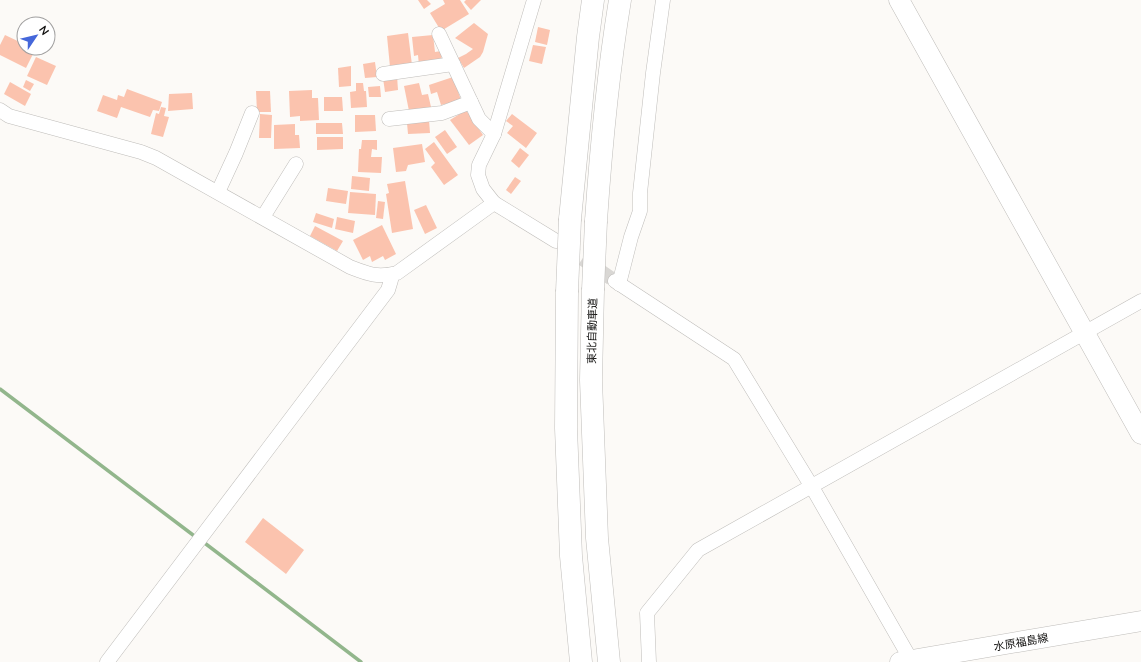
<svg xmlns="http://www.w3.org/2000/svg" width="1141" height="662" viewBox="0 0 1141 662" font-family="Mulish,'Noto Sans JP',sans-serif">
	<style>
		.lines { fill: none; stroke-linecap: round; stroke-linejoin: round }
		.stream { stroke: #92b68c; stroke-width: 3.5 }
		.building { fill: #fbc3ae }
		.street-tunnel { stroke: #d9d7d4; stroke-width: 14; stroke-dasharray: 14 7; stroke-linecap: butt }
		.street-casing { stroke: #bfbdba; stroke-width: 15 }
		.secondary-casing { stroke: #bfbdba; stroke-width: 21 }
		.highway-casing { stroke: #bfbdba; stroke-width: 23 }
		.street { stroke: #fff; stroke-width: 14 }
		.secondary { stroke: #fff; stroke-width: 20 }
		.highway { stroke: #fff; stroke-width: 22 }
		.highway-bridge-casing { stroke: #bfbdba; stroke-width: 23; stroke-linecap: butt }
		.highway-bridge { stroke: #fff; stroke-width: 22 }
		.labels { text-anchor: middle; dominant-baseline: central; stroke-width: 4; stroke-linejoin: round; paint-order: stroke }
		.street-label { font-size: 11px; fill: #11100f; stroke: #fff }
	</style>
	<rect width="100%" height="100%" fill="#fcfaf7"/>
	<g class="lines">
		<!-- stream -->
		<g class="stream">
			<polyline points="0,389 197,538"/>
			<polyline points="202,541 361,662"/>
		</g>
	</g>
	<!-- building -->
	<g class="building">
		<polygon points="418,0 427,0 431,4 424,9"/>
		<polygon points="443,0 460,0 469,14 441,31 430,13 445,4"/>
		<polygon points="466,0 481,0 471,10 464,2"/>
		<polygon points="474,23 488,34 483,52 480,57 464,68 458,58 466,54 473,49 455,38"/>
		<polygon points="538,27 550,30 547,45 535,42"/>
		<polygon points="408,33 412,65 390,67 387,36"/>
		<polygon points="5,35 24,44 24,48 31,48 35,50 26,68 0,55 0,45"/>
		<polygon points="433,35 435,52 441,51 442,63 419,66 418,55 414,56 412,37"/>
		<polygon points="533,45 546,47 542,64 529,61"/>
		<polygon points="36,57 56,66 47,85 27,76"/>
		<polygon points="375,62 377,77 365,78 363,64"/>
		<polygon points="351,66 351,86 339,87 338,68"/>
		<polygon points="397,76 398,90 385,92 383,78"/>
		<polygon points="453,77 461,100 441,105 437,92 431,94 429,85"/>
		<polygon points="26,80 34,84 30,91 23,87"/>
		<polygon points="10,82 31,94 25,106 4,94"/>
		<polygon points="356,83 363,83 364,91 366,91 367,107 351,108 350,92 356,91"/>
		<polygon points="419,83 422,95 428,94 431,107 409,111 404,86"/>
		<polygon points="380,86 381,97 369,97 368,87"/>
		<polygon points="127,89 162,102 159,111 153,110 150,117 121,107 117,118 97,111 103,95 117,100 118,95 124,97"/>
		<polygon points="312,90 312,98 318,98 319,120 300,121 300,116 290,117 289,91"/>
		<polygon points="256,91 270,91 271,112 257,112"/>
		<polygon points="192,93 193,109 168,111 169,94"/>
		<polygon points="324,97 342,97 343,111 324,111"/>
		<polygon points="161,107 166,108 164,116 169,117 163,137 151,134 156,113 159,114"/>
		<polygon points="466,110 483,135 469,145 450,120"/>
		<polygon points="260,114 272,115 271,138 259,138"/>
		<polygon points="512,114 537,133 526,148 507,133 513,126 506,121"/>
		<polygon points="355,115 375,115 376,131 355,132"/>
		<polygon points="429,120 430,133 408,134 407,123"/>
		<polygon points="316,123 342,123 343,134 316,134"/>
		<polygon points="295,124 295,135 299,135 300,148 274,149 274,125"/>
		<polygon points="445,130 457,147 447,154 435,137"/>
		<polygon points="317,137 343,137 343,149 317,150"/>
		<polygon points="362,140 377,140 377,150 372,149 371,157 382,157 381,173 358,172 359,149 361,149"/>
		<polygon points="434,142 458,175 444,185 431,167 435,163 425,149"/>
		<polygon points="422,144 425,162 408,165 406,171 396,172 393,148"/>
		<polygon points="520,148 529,155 519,168 511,161"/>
		<polygon points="352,176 370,178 369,191 351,189"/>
		<polygon points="515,177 521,181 511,194 506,190"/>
		<polygon points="405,181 413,229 392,233 386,194 389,193 387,184"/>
		<polygon points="328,188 348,191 346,204 326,201"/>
		<polygon points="350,192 376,194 375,215 348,213"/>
		<polygon points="378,201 385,202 383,219 376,218"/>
		<polygon points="426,205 437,228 425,234 414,210"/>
		<polygon points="316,213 334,219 332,228 313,222"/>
		<polygon points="337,217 355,221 353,233 335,229"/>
		<polygon points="382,225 396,254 385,260 383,256 372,262 370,256 363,260 353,240"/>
		<polygon points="315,226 343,241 337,251 310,236"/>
		<polygon points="263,518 304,550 286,574 245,542"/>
	</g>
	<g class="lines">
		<!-- street-tunnel -->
		<polyline class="street-tunnel" points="565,247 615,281"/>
		<!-- street casing -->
		<g class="street-casing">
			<g id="street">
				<polyline points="439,34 479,119 494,134"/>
				<polyline points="383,74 453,64"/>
				<path d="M0,110L9,116L141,152L156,158L350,267C368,274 377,278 397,273L494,203L556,241"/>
				<polyline points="389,119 442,113 471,102"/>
				<polyline points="218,192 236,153 252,113"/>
				<polyline points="494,203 483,189 478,175 479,165 494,134 534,0"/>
				<polyline points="263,217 296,164"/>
				<polyline points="615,281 734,359 812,487 911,660"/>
				<polyline points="619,284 631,237 640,211 640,193 653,73 663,0"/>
				<polyline points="107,662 388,290 391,280 388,275"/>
				<polyline points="649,662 647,613 698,550 1141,301"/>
			</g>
		</g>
		<!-- secondary casing -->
		<g class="secondary-casing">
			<g id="secondary">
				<polyline points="899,0 1141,434"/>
				<polyline points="900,662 1141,621"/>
			</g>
		</g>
		<!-- highway casing -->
		<g class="highway-casing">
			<g id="highway">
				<polyline points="570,219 588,37 593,0"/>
				<path d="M596,221C601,147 608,73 620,0"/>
				<polyline points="593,290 591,380 597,538 609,662"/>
				<polyline points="567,292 566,428 571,556 581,662"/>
			</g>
		</g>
		<!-- street -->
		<use href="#street" class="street"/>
		<!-- secondary -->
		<use href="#secondary" class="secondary"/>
		<!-- highway -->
		<use href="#highway" class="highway"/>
		<!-- highway-bridge casing -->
		<g class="highway-bridge-casing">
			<g id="highway-bridge">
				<polyline points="593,290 596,221"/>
				<polyline points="567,292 570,219"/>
			</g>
		</g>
		<!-- highway-bridge -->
		<use href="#highway-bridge" class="highway-bridge"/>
	</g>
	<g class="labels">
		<!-- street labels -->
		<g class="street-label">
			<text transform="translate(592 331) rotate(-89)">東北自動車道</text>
			<text transform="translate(1021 642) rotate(-10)">水原福島線</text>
		</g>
	</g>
	<!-- north arrow -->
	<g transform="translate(36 36) rotate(55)"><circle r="19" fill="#ffffff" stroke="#a09f9f"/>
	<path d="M0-3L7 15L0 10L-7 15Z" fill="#4567da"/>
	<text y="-6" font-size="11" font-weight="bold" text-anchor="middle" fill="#11100f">N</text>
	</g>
</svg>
